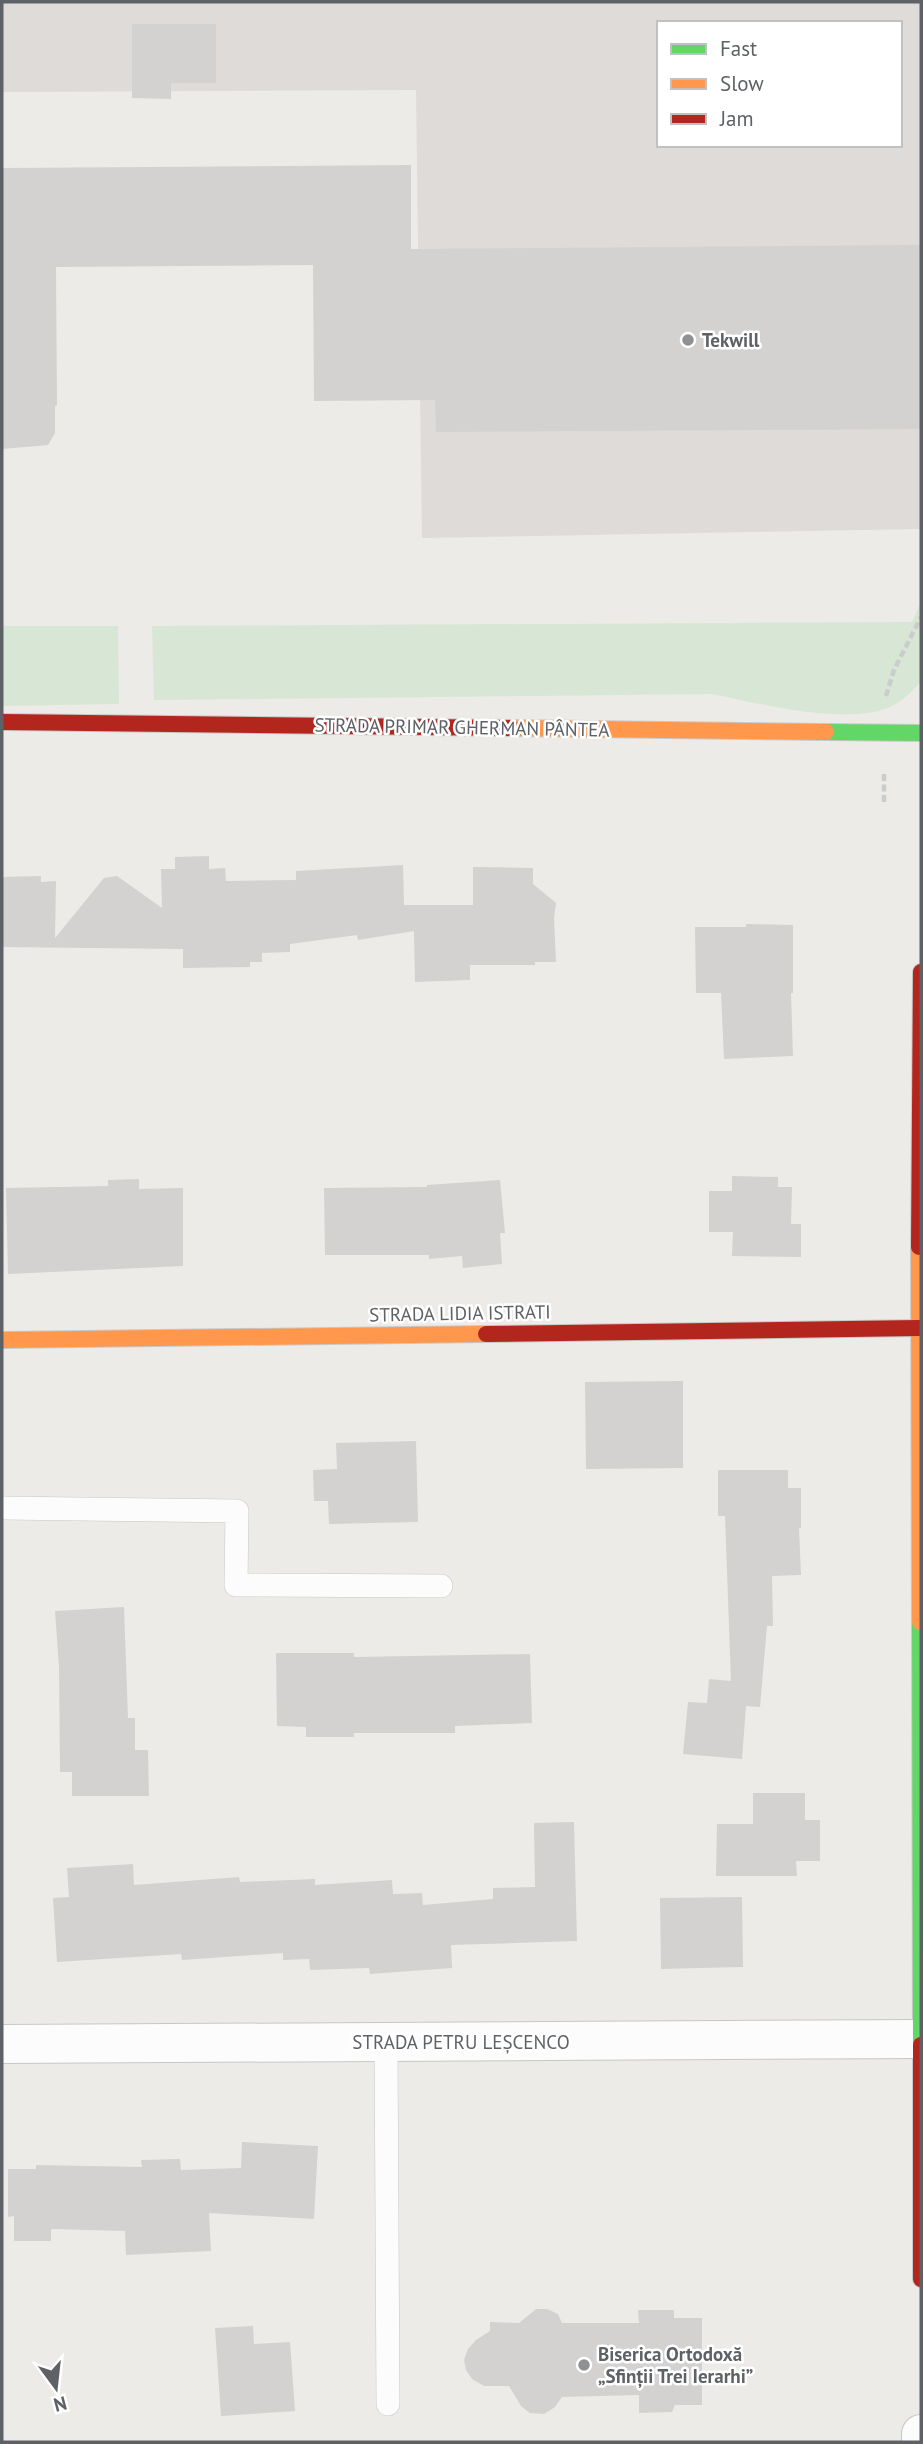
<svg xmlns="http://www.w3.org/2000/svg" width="923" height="2444" viewBox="0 0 923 2444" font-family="'PT Sans',sans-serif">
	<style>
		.education { fill: #dedbd8; fill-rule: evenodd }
		.green { fill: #d8e6d5 }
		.building { fill: #d3d2d1 }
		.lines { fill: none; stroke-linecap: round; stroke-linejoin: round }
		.lane-casing { stroke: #c7c7c7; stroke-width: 24 }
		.street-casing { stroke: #c7c7c7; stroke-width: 40 }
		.fast-casing { stroke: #c9c9c9; stroke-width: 18 }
		.slow-casing { stroke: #c9c9c9; stroke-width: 18 }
		.jam-casing { stroke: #c9c9c9; stroke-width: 18 }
		.path { stroke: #cacdcb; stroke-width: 4.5; stroke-dasharray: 7 3.5; stroke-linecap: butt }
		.lane { stroke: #fcfcfc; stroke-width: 23 }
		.street { stroke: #fcfcfc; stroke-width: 38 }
		.fast { stroke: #63d668; stroke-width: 16 }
		.slow { stroke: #ff974d; stroke-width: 16 }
		.jam { stroke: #b3261e; stroke-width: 16 }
		.poi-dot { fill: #909193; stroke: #fff; stroke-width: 2.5 }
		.labels { text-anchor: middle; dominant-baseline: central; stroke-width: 5; stroke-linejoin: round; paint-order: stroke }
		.poi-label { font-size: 19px; font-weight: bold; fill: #5e6165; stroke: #fff; text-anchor: start }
		.street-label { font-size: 19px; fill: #5e6165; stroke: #fff }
	</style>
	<rect width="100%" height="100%" fill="#ecebe8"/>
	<!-- education -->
	<path class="education" d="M2,2H921V529L422,538L416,90L2,92ZM659,23H900V145H659Z"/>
	<!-- green -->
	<g class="green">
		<path d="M921,602V682C912,691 904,700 892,706C850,727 757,703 711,694L154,700L152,626L912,622Z"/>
		<polygon points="2,626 118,626 119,704 2,706"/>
	</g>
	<!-- building -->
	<g class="building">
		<polygon points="132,24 216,24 216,83 171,83 171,99 132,98"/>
		<polygon points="411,165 411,249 921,245 921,429 436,432 435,400 314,401 313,265 56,267 57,405 55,406 55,433 48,445 2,449 2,168"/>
		<polygon points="209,856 209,869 225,868 226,881 296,880 296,871 403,865 404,905 473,905 473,867 533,868 533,884 556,903 554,918 556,962 535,962 535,965 470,965 470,980 415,982 414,931 358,940 357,935 290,944 290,952 262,953 262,962 250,962 250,967 183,968 183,949 2,947 2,877 41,876 41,882 56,881 55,938 104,878 117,876 162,908 161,869 175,869 175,857"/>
		<polygon points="746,924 793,925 793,993 791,993 793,1056 724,1059 721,993 696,993 695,927 746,927"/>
		<polygon points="732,1176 778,1177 778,1187 792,1187 791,1224 801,1224 801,1257 732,1256 733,1232 709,1232 709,1191 732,1191"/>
		<polygon points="139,1179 139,1189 183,1188 183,1266 8,1274 6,1188 108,1186 108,1180"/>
		<polygon points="500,1180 505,1233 500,1233 502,1264 463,1268 462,1256 429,1259 429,1255 325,1255 324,1188 427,1187 427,1185"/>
		<polygon points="683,1381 683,1468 586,1469 585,1382"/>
		<polygon points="416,1441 418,1522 329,1524 328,1501 314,1501 313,1470 337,1469 336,1443"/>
		<polygon points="718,1470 788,1470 788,1488 801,1488 801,1528 799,1528 801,1575 772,1576 773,1626 767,1626 760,1707 746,1706 742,1759 683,1754 688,1702 707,1703 709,1679 731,1681 725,1516 718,1516"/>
		<polygon points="124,1607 128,1718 135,1718 135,1750 148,1750 149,1796 72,1796 72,1772 60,1772 59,1667 55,1611"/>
		<polygon points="276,1653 354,1653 354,1657 530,1654 532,1723 455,1726 455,1733 354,1733 354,1737 306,1737 306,1727 277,1726"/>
		<polygon points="753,1793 805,1793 805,1820 820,1820 820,1861 796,1861 797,1876 716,1876 717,1824 753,1824"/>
		<polygon points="574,1822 577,1941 451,1945 452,1968 370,1974 369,1968 310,1970 309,1959 283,1960 283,1953 182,1960 181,1954 57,1962 53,1898 69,1897 67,1868 133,1864 134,1885 239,1877 240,1882 315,1879 315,1885 392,1880 393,1894 422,1893 423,1905 493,1899 493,1888 535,1887 534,1823"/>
		<polygon points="742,1897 743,1967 661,1969 660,1898"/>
		<polygon points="242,2142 318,2146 314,2219 209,2213 211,2251 126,2255 125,2231 51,2229 51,2241 14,2241 14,2216 8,2217 8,2169 36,2169 36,2165 142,2167 141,2160 180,2159 181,2170 241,2168"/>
		<polygon points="536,2309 547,2309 558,2314 562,2323 639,2323 638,2310 674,2310 674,2318 702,2318 702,2405 675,2405 672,2412 639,2413 639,2395 562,2397 555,2407 544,2414 530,2413 521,2406 509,2386 484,2386 472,2379 466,2370 464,2360 468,2349 476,2340 490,2331 490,2322 519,2323"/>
		<polygon points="253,2326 254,2344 290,2342 295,2411 221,2416 215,2328"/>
	</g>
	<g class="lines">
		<!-- lane casing -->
		<g class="lane-casing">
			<g id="lane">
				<polyline points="2,1508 237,1511 236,1585 441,1586"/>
				<polyline points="386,2042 388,2404"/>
			</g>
		</g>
		<!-- street casing -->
		<g class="street-casing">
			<g id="street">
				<polyline points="2,2044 920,2039"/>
				<polyline points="921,2442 921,2434"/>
			</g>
		</g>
		<!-- fast casing -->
		<g class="fast-casing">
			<g id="fast">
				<polyline points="826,732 921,733"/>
				<polyline points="920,1622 921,2045"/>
			</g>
		</g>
		<!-- slow casing -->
		<g class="slow-casing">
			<g id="slow">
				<polyline points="512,728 826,732"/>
				<polyline points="919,1247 920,1622"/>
				<polyline points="2,1340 486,1334"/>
			</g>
		</g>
		<!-- jam casing -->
		<g class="jam-casing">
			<g id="jam">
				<polyline points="2,722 512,728"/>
				<polyline points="919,1247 921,972"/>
				<polyline points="486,1334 919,1328"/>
				<polyline points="921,2045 921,2279"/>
			</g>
		</g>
		<!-- path -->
		<g class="path">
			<polyline points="886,696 894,670 921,617"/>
			<polyline points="884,802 884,771"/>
		</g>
		<!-- lane -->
		<use href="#lane" class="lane"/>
		<!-- street -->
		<use href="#street" class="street"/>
		<!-- fast -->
		<use href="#fast" class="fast"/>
		<!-- slow -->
		<use href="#slow" class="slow"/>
		<!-- jam -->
		<use href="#jam" class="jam"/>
	</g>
	<!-- markers -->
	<g class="poi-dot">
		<circle cx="688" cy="340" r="7"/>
		<circle cx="584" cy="2365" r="7"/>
	</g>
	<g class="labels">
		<!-- poi labels -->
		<g class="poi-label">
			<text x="702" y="340">Tekwill</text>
			<text x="598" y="2354">Biserica Ortodoxă<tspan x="598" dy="22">„Sfinții Trei Ierarhi”</tspan></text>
		</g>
		<!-- street labels -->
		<g class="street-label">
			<text transform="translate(462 727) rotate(1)">STRADA PRIMAR GHERMAN PÂNTEA</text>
			<text transform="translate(460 1313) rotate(-1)">STRADA LIDIA ISTRATI</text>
			<text x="461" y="2042">STRADA PETRU LEȘCENCO</text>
		</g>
	</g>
	<!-- border -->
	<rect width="923" height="2444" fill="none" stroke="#5e6165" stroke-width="7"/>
	<!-- legend -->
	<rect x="657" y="21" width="245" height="126" fill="#ffffff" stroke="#bfc0c1" stroke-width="2"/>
	<rect x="671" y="44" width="35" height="10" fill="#63d668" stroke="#bfc0c1" stroke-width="2"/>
	<text x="720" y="56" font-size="21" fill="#5e6165">Fast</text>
	<rect x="671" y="79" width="35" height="10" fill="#ff974d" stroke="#bfc0c1" stroke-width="2"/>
	<text x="720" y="91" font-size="21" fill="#5e6165">Slow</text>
	<rect x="671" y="114" width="35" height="10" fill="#b3261e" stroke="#bfc0c1" stroke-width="2"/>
	<text x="720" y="126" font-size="21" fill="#5e6165">Jam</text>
	<!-- north arrow -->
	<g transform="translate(56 2388) rotate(165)" stroke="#ffffff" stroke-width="5" paint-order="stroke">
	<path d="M0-5L12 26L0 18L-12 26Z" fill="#5e6165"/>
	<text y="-10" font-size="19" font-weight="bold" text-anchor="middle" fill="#5e6165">N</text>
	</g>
</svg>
